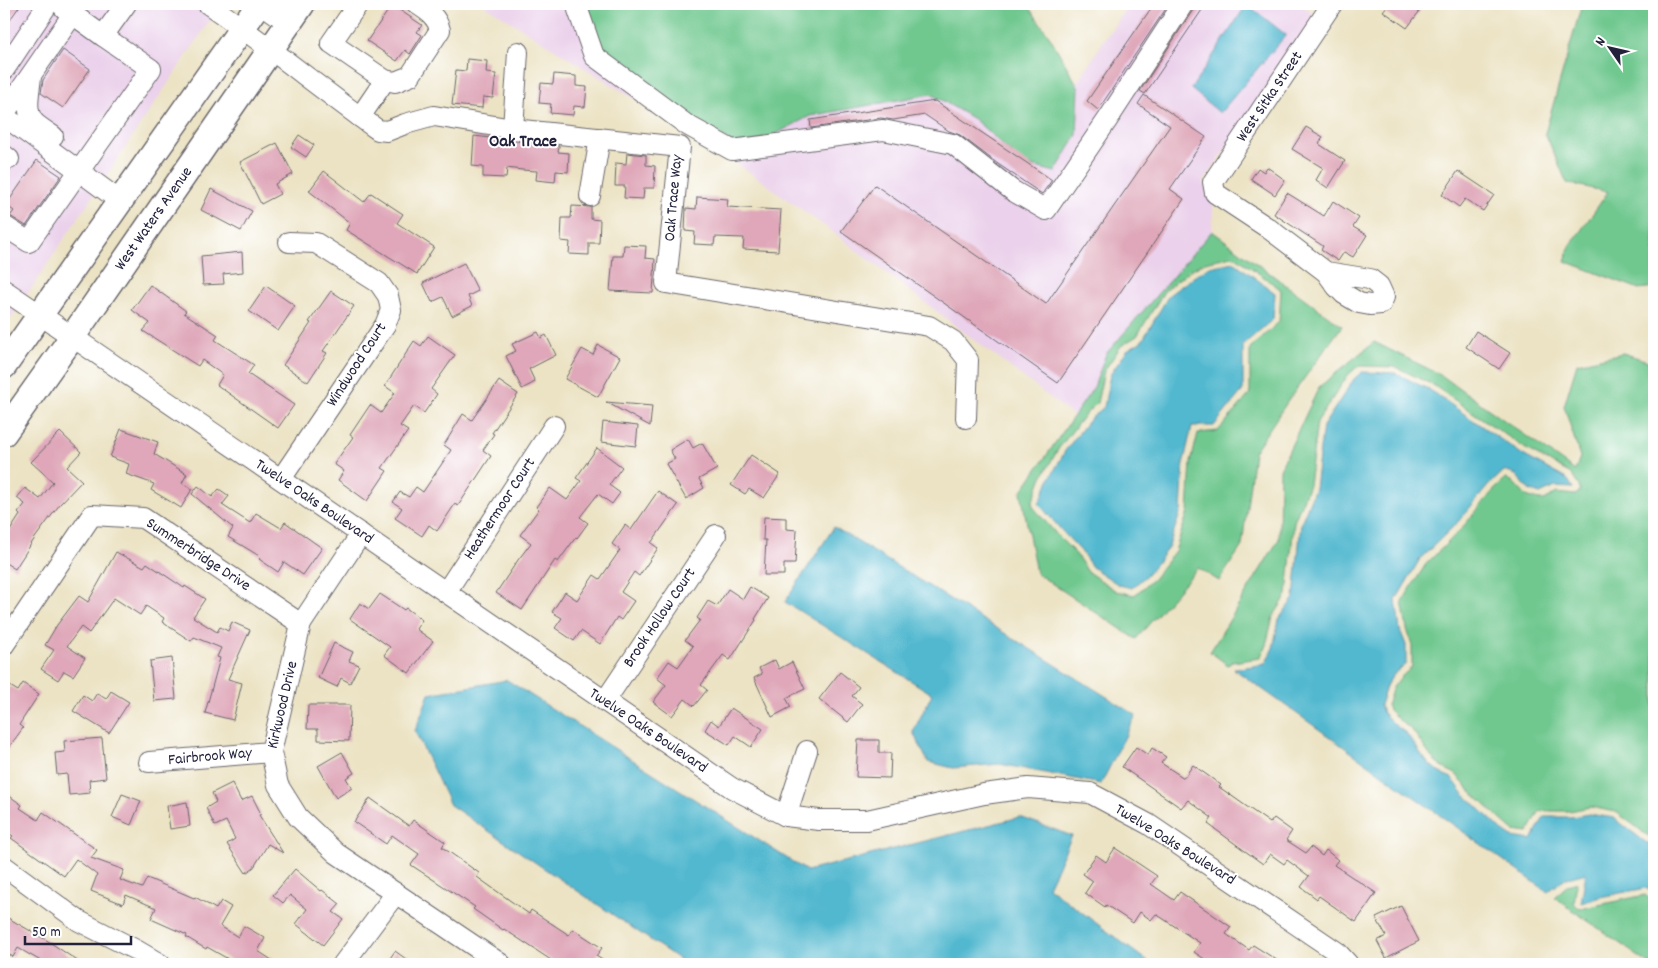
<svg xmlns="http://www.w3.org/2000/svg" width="1658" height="968" viewBox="0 0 1658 968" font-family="Dekko,sans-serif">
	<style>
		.built { fill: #ebd1eb }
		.green { fill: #6fc88f; stroke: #487565; fill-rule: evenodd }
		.water { fill: #51b8cf; stroke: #3a6d85 }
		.building { fill: #dfa7b9 }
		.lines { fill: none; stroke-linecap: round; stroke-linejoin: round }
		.minor-casing { stroke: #69666b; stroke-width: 22 }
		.major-casing { stroke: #69666b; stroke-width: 28 }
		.minor { stroke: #fff; stroke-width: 20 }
		.major { stroke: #fff; stroke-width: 25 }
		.labels { text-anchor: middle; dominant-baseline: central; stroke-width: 4; stroke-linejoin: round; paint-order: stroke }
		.street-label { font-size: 16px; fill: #22223b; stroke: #fff }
		.neighbourhood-label { font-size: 18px; font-weight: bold; fill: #22223b; stroke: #fff }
	</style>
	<rect width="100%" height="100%" fill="#fff"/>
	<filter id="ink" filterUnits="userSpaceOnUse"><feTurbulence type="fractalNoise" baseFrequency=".02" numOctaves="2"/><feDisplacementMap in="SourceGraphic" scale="10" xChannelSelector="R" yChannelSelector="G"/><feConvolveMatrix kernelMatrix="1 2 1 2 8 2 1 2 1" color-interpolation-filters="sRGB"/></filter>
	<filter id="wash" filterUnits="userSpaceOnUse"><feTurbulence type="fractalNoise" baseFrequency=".0096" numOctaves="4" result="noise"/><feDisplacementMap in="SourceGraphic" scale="20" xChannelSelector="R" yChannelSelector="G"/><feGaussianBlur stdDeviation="1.12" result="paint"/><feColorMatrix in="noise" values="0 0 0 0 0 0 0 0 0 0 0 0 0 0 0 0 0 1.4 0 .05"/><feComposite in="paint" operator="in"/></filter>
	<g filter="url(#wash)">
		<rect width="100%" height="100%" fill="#ece3c4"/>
		<!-- built -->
		<g class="built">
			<polygon points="4,4 195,4 213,16 26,296 4,281"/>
			<polygon points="483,4 587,4 594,29 745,150 810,116 931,94 974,119 1024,164 1079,88 1077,84 1104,40 1130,4 1299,4 1315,15 1203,183 1214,191 1212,231 1106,354 1094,387 1074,416 830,230 741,166"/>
			<polygon points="4,299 18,308 4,329"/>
		</g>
		<!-- green -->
		<g class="green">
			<polygon points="587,4 1027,4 1050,37 1079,88 1077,135 1055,172 1024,164 974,119 931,94 810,116 745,150 604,67"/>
			<polygon points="1582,4 1654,4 1654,287 1639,289 1565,261 1570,246 1608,192 1567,183 1545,133"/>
			<path d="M1212,231L1342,326L1290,398L1254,452L1242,546L1219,581L1198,568L1136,639L1036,573L1021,492L1094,387L1106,354ZM1232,256L1236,257L1279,288L1281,291L1279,322L1250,348V391L1249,395L1218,431L1198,433L1191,462L1188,512L1175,551L1153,579L1137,593L1134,595L1116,591L1088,572L1076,554L1058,536L1034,508L1032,503L1042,477L1059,448L1083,417L1097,403L1104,371L1121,346L1137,336L1165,290L1190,270L1205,262Z"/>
			<polygon points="1374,342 1441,375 1575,471 1580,457 1564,406 1577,363 1623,353 1654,363 1654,840 1616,812 1590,807 1570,811 1541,811 1538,814 1528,833 1514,831 1508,826 1468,789 1456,774 1443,768 1432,758 1412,730 1400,721 1389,710 1387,705 1393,687 1401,677 1411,668 1412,665 1412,645 1407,629 1402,602 1426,564 1462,528 1493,491 1506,479 1512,481 1526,496 1539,500 1544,500 1557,493 1575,495 1578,493 1580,490 1579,486 1571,474 1526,449 1433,385 1396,367 1362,366 1357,367 1348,375 1317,422 1309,485 1294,522 1287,595 1273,617 1266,645 1260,658 1232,662 1228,665 1210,652 1279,539 1280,469 1319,387"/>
			<polygon points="1577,882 1574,903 1580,909 1645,895 1654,902 1654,964 1649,964 1554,897 1568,885"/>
		</g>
		<!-- water -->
		<g class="water">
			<polygon points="1247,4 1286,35 1220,113 1191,89"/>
			<polygon points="1234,262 1275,293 1273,319 1243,345 1243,390 1214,426 1192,426 1184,461 1181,511 1168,548 1148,574 1132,588 1119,585 1092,567 1081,551 1063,532 1039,504 1049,480 1065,451 1088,421 1104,407 1110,375 1127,350 1142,341 1169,295 1195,276 1209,267"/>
			<polygon points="1362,372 1395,373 1430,390 1523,455 1568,480 1573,488 1555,487 1540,494 1529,490 1516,475 1504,471 1488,486 1457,523 1420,559 1396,600 1400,630 1406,645 1406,664 1396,672 1387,684 1380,705 1383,713 1396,726 1406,733 1427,762 1440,773 1452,778 1463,793 1503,831 1512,837 1532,840 1544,817 1571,817 1589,814 1614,818 1644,841 1654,847 1654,894 1646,888 1600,897 1581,903 1586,873 1564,879 1548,892 1234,669 1265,664 1273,648 1279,619 1294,598 1301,523 1315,488 1323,426 1354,379"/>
			<polygon points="834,527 1136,715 1101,784 1000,764 953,768 928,762 913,732 932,694 785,602"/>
			<polygon points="507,680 807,871 1020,817 1072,836 1048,887 1151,964 686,964 450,805 415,731 429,694"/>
		</g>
		<g id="blocks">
			<!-- building -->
			<g class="building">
				<polygon points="4,4 21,4 4,28"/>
				<polygon points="1154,4 1169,4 1098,110 1087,101"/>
				<polygon points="1195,4 1206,4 1145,94 1140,91 1193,10"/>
				<polygon points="1389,4 1425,4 1407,28 1383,11"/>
				<polygon points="392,5 422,25 417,32 422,35 410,54 405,50 397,61 367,41"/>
				<polygon points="63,50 90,69 63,108 41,93 43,80"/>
				<polygon points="467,59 487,61 486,73 496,74 493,98 483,97 482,108 452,105 456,70 466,71"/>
				<polygon points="554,74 576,76 576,86 587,87 585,107 574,106 573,115 550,113 551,104 539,103 541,83 553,84"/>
				<polygon points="1144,95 1206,137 1170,189 1184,199 1058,383 841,231 875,185 1046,304 1170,126 1138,104"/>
				<polygon points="935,101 1052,180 1042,194 998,164 960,135 949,131 925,115 893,120 881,118 811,128 810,120"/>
				<polygon points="1306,127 1323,137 1319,144 1345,161 1328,188 1316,180 1323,168 1292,149"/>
				<polygon points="299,135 314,145 306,157 291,147"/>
				<polygon points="474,136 559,146 558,152 569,153 568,172 556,171 555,182 536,180 537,171 522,170 507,168 506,178 483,177 483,167 472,166"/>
				<polygon points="277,143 293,174 275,184 280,194 261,204 240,162"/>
				<polygon points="627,153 646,155 646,165 655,166 654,188 644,188 643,199 624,198 625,186 615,186 616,163 626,164"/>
				<polygon points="37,160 61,176 26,226 10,216 14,211 6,205"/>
				<polygon points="1267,167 1285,180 1275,195 1251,179 1258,168 1264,172"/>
				<polygon points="324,171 364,202 371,193 403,214 397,223 434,247 417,274 346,230 350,223 309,191"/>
				<polygon points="1458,171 1494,195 1483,211 1465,199 1459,207 1442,195"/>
				<polygon points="211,189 252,211 241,231 201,210"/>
				<polygon points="1287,193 1324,216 1333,201 1359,218 1353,227 1367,235 1353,257 1344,252 1338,261 1321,250 1323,246 1274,214"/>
				<polygon points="697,197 728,199 727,207 781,210 778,251 743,249 744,238 715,237 714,245 694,244 695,232 685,231 686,208 696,209"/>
				<polygon points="572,206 591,207 591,219 600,220 599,243 589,243 589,255 569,254 570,242 561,241 562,218 571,218"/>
				<polygon points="624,245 646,246 645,258 655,259 653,293 610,291 613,256 623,256"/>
				<polygon points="242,252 243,272 223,274 224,284 203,285 201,256"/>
				<polygon points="464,263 478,291 468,296 472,306 452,316 443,297 432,302 423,283"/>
				<polygon points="150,285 186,311 184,313 218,335 215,340 254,365 248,374 294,405 278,428 217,385 223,375 202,360 198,366 143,331 150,323 132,310"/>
				<polygon points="266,286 295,306 278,331 249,311"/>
				<polygon points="331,291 354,306 323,351 327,353 308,382 283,365 311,323 309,322"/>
				<polygon points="1476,331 1510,353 1499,369 1466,347"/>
				<polygon points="538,332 541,338 546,335 556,355 529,369 535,382 522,389 506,356 516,351 512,344"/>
				<polygon points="428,336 455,355 431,389 437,394 424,413 414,406 400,426 408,431 382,468 387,471 367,501 338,480 344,471 334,464 353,437 350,435 370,405 381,413 395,393 385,386 414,341 421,346"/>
				<polygon points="598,345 620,357 598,397 565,379 582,349 593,355"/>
				<polygon points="499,381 518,394 492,433 494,434 483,450 491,456 458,506 455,504 437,531 429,525 422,536 395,518 402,508 393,502 400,492 409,497 416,487 423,492 451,450 444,445 463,414 472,420"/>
				<polygon points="606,402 652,406 650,426"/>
				<polygon points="603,422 638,426 636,446 601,442"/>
				<polygon points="121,429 158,442 154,454 187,474 182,483 192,489 181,508 151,490 154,484 126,474 129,464 110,457"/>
				<polygon points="60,432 81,452 67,467 82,481 60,504 35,538 15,569 4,562 4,540 20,515 18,513 25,504 17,498 25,488 40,499 53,482 31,462"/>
				<polygon points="688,439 693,448 702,443 717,469 699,479 704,488 686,499 666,464 675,459 670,450"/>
				<polygon points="597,448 622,467 609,485 620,493 612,504 598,494 580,517 588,523 577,538 576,537 558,562 555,560 522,610 496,593 518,560 531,543 520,535 539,509 536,507 550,488 567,500 581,481 576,478"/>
				<polygon points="751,455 780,474 764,498 749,489 745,494 731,485"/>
				<polygon points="198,486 212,497 219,489 229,496 222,505 250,523 256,513 281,528 285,522 322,548 303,575 284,562 278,572 259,559 261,557 228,537 233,528 192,494"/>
				<polygon points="658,491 678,505 651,543 658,548 639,576 634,572 621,592 634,601 621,620 617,617 600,644 581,631 574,641 555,628 562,618 552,612 565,592 577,600 594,575 600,579 620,550 612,544 625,525 631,530"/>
				<polygon points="764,517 786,518 786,529 797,530 795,564 784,564 784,575 764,575 766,540 763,540"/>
				<polygon points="116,552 144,567 147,563 184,588 185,586 205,599 193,617 217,632 220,627 228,631 232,622 250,630 228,679 242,683 233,720 205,713 220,658 217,657 221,648 194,637 191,641 162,622 164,618 146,606 140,615 114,598 89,633 81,627 67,646 85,658 73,676 64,671 58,680 41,669 54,650 45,645 57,625 79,596 88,602"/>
				<polygon points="750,587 768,598 755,619 756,620 730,660 723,655 701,685 707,690 694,706 685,699 672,716 653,702 666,685 657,678 669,661 678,667 693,646 685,640 700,620 697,618 708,601 717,606 728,589 743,599"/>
				<polygon points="380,594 404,610 406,608 422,620 416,629 433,641 409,673 384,655 390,647 350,619 360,603 369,609"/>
				<polygon points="334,643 353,652 349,661 359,665 350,683 341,678 337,687 318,678"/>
				<polygon points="172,658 176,699 154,701 150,661"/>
				<polygon points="775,660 779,669 792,662 805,689 786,698 791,707 772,717 754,678 762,674 759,668"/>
				<polygon points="840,672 859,687 852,696 862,704 848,722 819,699"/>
				<polygon points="23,683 39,694 19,725 23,728 4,754 4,696 10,686 18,691"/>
				<polygon points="111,691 129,702 109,733 73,711 83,695 92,701 97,693 106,699"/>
				<polygon points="308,705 350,705 349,741 318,740 318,729 307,729"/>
				<polygon points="731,708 763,729 751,747 735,736 729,745 705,730 711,720 719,726"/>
				<polygon points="102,738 106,778 89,780 90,793 69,795 67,774 57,775 55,753 65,752 64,741"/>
				<polygon points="858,740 879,740 879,753 891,753 890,778 856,777"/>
				<polygon points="1136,747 1148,755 1152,748 1166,757 1161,763 1184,778 1193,765 1221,785 1219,787 1270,823 1274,818 1292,831 1286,840 1306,853 1311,847 1322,856 1326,850 1338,860 1334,865 1376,893 1356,922 1319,896 1317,899 1301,887 1309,876 1287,860 1284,864 1270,854 1263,864 1208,824 1212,818 1188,800 1181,808 1122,767"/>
				<polygon points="342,752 354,773 346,778 352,788 336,798 318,766"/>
				<polygon points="232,783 241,801 252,796 261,814 259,815 283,853 268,844 254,867 246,873 227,844 235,839 226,821 215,826 206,808 216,802 212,793"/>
				<polygon points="4,792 22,805 20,808 38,820 43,812 97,850 91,858 124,870 120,880 142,888 147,878 194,898 195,897 216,909 221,901 231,907 220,926 238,937 244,926 265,938 258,951 278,964 237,964 207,947 206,949 186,937 187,935 151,919 156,908 126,895 123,904 91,891 97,875 76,859 64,876 11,838 13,836 4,830"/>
				<polygon points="122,794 141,801 131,825 112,817"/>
				<polygon points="370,798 409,826 413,820 445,842 442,847 479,873 477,877 529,914 531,910 569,935 573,929 602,948 596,956 609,964 557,964 504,929 503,930 473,909 475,907 411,865 419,854 392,835 386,844 354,822"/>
				<polygon points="187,802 190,826 170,829 167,806"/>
				<polygon points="1115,848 1157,876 1151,884 1174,900 1180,892 1231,927 1226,934 1249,950 1253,945 1283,964 1212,964 1194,952 1200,943 1156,914 1151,920 1140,912 1133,923 1106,905 1105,907 1085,893 1093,881 1083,874 1096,855 1106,862"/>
				<polygon points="295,869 321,891 322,890 340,904 333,912 343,919 323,945 296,924 307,909 290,895 283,903 273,895"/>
				<polygon points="1401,906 1419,941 1386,958 1377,941 1386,936 1376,918"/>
				<polygon points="8,918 48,941 82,964 46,964 18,948 13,957 4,951 4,926"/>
				<polygon points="395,951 413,964 386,964"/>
			</g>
		</g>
	</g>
	<g filter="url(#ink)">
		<use href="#blocks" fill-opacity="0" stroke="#69666b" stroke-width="1"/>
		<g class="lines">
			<!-- minor casing -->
			<g class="minor-casing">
				<g id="minor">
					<path d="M208,4C266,44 321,89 378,130L387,131L405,124L434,116L513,129L680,147L666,283L929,326L953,341L968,360L966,418"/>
					<polyline points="262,4 289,23"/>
					<path d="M358,4L331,43L385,80L395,82L410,76L440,30C437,17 428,11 417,4"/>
					<polyline points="577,4 578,10 594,56 687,125 732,150 883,130 953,144 1013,191 1046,210 1108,119 1183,4"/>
					<polyline points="64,8 103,36"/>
					<polyline points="4,70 48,4"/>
					<path d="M31,76C30,91 23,113 36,124C41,128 47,132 53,136"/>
					<polyline points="4,114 73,14"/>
					<polyline points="4,116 120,201"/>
					<polyline points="360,117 385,80"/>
					<polyline points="513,129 518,52"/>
					<polyline points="4,155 9,159"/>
					<polyline points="590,196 600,138"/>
					<polyline points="4,226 29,242 151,69 103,36 126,4"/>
					<polyline points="1326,272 1370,279 1379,286 1384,297 1381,304 1370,305 1359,303 1344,294 1337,287 1326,272 1268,228 1215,193 1213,182 1332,4"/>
					<polyline points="4,290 732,788 786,816 819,820 867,820 984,794 1028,788 1090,793 1148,824 1337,952 1348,964"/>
					<polyline points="281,479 385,325 391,310 388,296 379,283 316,243 289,242"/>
					<polyline points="361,534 301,624 271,752 278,785 298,817 336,853 501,964"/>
					<polyline points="446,592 554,426"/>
					<polyline points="4,645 92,515 143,518 301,624"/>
					<polyline points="605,701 716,535"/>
					<polyline points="149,762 271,752"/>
					<polyline points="786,816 807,751"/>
					<polyline points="4,866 79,921 136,950 160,964"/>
					<polyline points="343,964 396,893"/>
				</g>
			</g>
			<!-- major casing -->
			<g class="major-casing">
				<g id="major">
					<polyline points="4,366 259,4"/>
					<polyline points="4,433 73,336 302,4"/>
				</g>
			</g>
			<!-- minor -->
			<use href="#minor" class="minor"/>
			<!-- major -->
			<use href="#major" class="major"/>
		</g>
	</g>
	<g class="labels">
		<!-- street labels -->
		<g class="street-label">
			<text transform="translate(1270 97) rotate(-56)">West Sitka Street</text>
			<text transform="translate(674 198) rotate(-85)">Oak Trace Way</text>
			<text transform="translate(154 219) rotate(-55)">West Waters Avenue</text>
			<text transform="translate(357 365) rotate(-57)">Windwood Court</text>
			<text transform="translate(314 502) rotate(34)">Twelve Oaks Boulevard</text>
			<text transform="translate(500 509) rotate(-57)">Heathermoor Court</text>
			<text transform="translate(198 555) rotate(33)">Summerbridge Drive</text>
			<text transform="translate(660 618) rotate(-56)">Brook Hollow Court</text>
			<text transform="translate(283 705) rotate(-77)">Kirkwood Drive</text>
			<text transform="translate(648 731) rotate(34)">Twelve Oaks Boulevard</text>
			<text transform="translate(210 757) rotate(-5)">Fairbrook Way</text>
			<text transform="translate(1175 845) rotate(32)">Twelve Oaks Boulevard</text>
		</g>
		<!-- neighbourhood labels -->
		<g class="neighbourhood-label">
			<text x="523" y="142">Oak Trace</text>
		</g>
	</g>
	<!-- margin -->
	<rect width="1658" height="968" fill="none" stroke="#fff" stroke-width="20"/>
	<!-- north arrow -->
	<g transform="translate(1610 48) rotate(304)" stroke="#ffffff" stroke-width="4" paint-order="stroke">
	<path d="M0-4L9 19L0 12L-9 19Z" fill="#22223b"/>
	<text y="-8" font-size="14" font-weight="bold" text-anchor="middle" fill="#22223b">N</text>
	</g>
	<!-- scale -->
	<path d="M25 936v8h106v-8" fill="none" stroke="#22223b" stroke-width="2.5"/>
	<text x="32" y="936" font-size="15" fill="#22223b" stroke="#ffffff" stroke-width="4" paint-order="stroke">50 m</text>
</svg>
